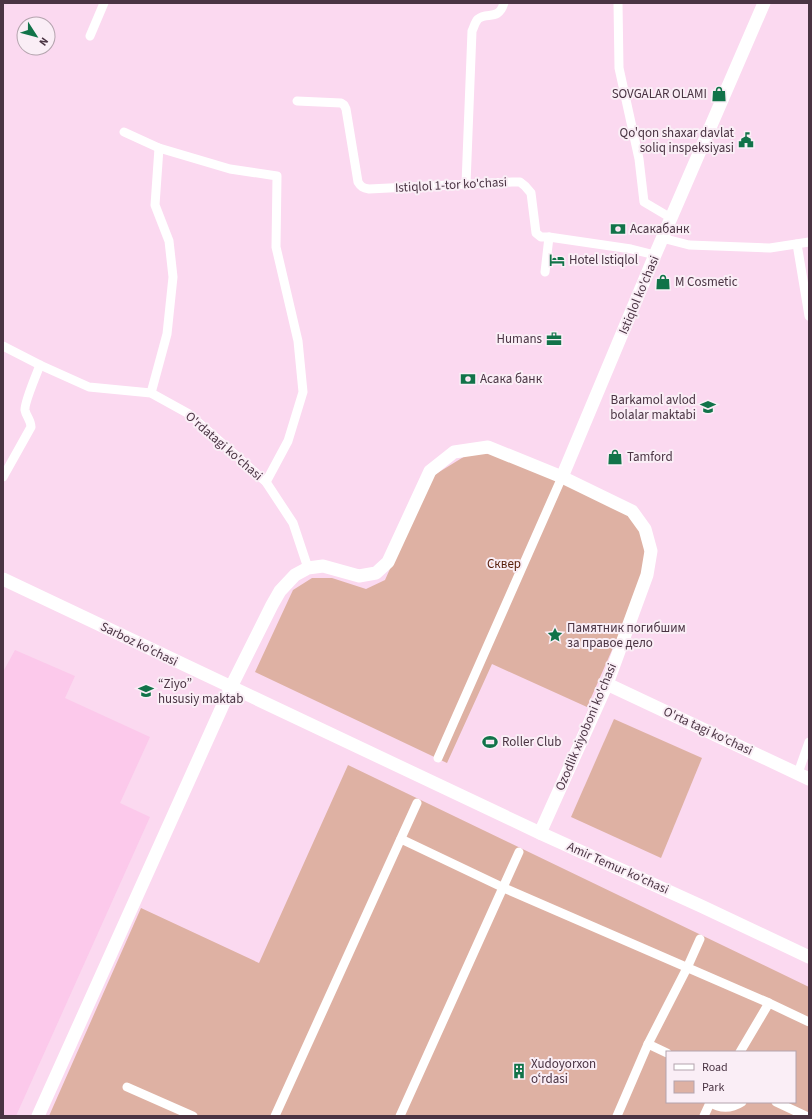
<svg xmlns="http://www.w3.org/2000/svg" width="812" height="1119" viewBox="0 0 812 1119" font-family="'Source Sans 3',sans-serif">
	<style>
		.built { fill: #fcc9eb }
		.green { fill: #deb1a3; fill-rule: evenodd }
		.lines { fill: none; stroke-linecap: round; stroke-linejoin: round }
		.street { stroke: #fff; stroke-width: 9 }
		.secondary { stroke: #fff; stroke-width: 13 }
		.labels { text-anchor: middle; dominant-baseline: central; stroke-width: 4; stroke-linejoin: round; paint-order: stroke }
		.poi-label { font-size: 13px; fill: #4a3443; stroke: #faeef6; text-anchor: start }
		.street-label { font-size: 13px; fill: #4a3443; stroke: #faeef6 }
		.park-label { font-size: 13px; fill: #561d09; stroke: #faeef6 }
	</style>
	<rect width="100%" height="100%" fill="#fbd9f0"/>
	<!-- built -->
	<polygon class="built" points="15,650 75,676 65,698 150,737 120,803 150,817 16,1116 3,1116 3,672"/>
	<!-- green -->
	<g class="green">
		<polygon points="470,453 511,455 628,513 645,538 644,577 587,707 492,664 447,763 255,672 293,590 312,578 332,578 366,589 385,580 431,477"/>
		<polygon points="614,719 702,758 661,858 571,817"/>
		<path d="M348,765L809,987V1116H49L141,908L259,963ZM667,1052H795V1102H667Z"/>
	</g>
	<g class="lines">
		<!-- street -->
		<g class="street">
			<polyline points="618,3 619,68 639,159 644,202 671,218"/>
			<polyline points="90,36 104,3"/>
			<path d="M297,101L341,103L344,105L346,109L358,182C361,187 363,188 369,189L512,182H520L525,186L531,193L536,233L541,237H549L631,249L655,255"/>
			<polyline points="124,132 159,148 230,169 277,176 276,247 298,341 303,392 288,441 266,482"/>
			<path d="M466,184L472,31C474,27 475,22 478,19C487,11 498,22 504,3"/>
			<polyline points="662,238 689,245 770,248 809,242"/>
			<polyline points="797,244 809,316"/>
			<polyline points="545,272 549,237"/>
			<polyline points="3,346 40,365 89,387 151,393 189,414 266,482 293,523 308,568"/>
			<polyline points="151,393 167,334 173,277 169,241 155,205 159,148"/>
			<path d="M3,477L31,427C31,420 26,416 25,410C24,403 37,373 40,365"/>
			<polyline points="438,758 562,477"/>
			<polyline points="798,773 809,742"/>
			<polyline points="401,839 504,888 769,1003 809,1022"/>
			<polyline points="648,1044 667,1053"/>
			<polyline points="740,1052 769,1003"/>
			<polyline points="127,1087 193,1116"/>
			<path d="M709,1102C720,1109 731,1109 742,1102"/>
			<polyline points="776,1102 806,1116"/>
			<polyline points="275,1116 417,803"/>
			<polyline points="400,1116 519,852"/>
			<polyline points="617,1116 648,1044 687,968 700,939"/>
			<polyline points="704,1116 710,1103"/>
		</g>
		<!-- secondary -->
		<g class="secondary">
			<polyline points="562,477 655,255 764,3"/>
			<polyline points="3,579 540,833 701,906 809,957"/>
			<polyline points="607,684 809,779"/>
			<polyline points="38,1116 231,687 272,605 280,591 295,575 308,568 323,566 359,576 376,573 388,562 430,471 454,452 488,447 562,477 632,511 645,529 651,551 647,575 607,684 540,833"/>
		</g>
	</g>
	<!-- icons -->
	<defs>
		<g id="shop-bare" transform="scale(1.2)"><path d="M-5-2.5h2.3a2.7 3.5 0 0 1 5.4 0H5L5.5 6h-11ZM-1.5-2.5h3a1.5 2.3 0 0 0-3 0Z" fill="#117349" stroke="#faeef6" stroke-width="2.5" paint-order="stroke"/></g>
		<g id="civic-bare" transform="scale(1.2)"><path d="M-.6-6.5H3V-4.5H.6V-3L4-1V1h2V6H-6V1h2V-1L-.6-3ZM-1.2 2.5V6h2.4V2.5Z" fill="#117349" stroke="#faeef6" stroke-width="2.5" paint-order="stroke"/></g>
		<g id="bank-bare" transform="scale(1.2)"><path d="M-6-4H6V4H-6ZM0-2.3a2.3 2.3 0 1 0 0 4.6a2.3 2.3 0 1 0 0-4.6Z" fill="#117349" stroke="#faeef6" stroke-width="2.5" paint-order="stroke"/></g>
		<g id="hotel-bare" transform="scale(1.2)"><path d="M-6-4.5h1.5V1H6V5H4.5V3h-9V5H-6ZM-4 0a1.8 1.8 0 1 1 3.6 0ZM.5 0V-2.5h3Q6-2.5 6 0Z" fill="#117349" stroke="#faeef6" stroke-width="2.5" paint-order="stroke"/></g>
		<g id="office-bare" transform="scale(1.2)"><path d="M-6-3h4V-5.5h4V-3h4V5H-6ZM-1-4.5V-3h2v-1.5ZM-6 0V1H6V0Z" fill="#117349" stroke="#faeef6" stroke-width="2.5" paint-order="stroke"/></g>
		<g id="school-bare" transform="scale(1.2)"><path d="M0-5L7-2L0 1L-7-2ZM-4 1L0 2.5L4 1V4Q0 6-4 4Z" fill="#117349" stroke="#faeef6" stroke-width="2.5" paint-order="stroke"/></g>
		<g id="sight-bare" transform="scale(1.2)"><path d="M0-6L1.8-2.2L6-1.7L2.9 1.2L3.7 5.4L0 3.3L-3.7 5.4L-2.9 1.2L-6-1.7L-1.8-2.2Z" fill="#117349" stroke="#faeef6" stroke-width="2.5" paint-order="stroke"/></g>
		<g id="stadium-bare" transform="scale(1.2)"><path d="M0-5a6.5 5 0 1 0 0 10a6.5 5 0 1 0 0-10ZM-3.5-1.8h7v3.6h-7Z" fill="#117349" stroke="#faeef6" stroke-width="2.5" paint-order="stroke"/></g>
		<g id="building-bare" transform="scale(1.2)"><path d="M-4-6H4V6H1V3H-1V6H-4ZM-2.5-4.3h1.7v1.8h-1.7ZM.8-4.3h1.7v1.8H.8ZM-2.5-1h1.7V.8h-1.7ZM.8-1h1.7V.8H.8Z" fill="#117349" stroke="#faeef6" stroke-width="2.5" paint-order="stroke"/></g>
	</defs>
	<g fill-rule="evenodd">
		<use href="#shop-bare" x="719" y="94"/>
		<use href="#civic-bare" x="746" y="140"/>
		<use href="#bank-bare" x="618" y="229"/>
		<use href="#hotel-bare" x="557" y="260"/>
		<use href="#shop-bare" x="663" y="282"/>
		<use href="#office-bare" x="554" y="339"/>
		<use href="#bank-bare" x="468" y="379"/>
		<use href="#school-bare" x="708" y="407"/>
		<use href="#shop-bare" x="615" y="457"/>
		<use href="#sight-bare" x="555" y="635"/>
		<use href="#school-bare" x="146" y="691"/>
		<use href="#stadium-bare" x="490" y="742"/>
		<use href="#building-bare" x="519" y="1071"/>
	</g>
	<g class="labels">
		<!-- poi labels -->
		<g class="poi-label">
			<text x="707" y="94" text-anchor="end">SOVGALAR OLAMI</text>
			<text x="734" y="133" text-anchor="end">Qo'qon shaxar davlat<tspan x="734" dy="15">soliq inspeksiyasi</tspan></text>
			<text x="630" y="229">Асакабанк</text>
			<text x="569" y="260">Hotel Istiqlol</text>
			<text x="675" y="282">M Cosmetic</text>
			<text x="542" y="339" text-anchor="end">Humans</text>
			<text x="480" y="379">Асака банк</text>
			<text x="696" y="400" text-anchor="end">Barkamol avlod<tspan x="696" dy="15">bolalar maktabi</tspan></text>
			<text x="627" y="457">Tamford</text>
			<text x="567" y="628">Памятник погибшим<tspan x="567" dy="15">за правое дело</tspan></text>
			<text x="158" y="684">“Ziyo”<tspan x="158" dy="15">hususiy maktab</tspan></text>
			<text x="502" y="742">Roller Club</text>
			<text x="531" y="1064">Xudoyorxon<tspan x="531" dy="15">oʻrdasi</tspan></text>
		</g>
		<!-- street labels -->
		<g class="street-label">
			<text transform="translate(451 185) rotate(-3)">Istiqlol 1-tor ko'chasi</text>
			<text transform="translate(639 295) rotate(-67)">Istiqlol ko'chasi</text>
			<text transform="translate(224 446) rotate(41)">O'rdatagi ko'chasi</text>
			<text transform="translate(139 644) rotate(26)">Sarboz ko'chasi</text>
			<text transform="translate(586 727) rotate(-67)">Ozodlik xiyoboni ko'chasi</text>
			<text transform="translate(708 731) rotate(25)">O'rta tagi ko'chasi</text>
			<text transform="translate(618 868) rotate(24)">Amir Temur ko'chasi</text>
		</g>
		<!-- park labels -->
		<g class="park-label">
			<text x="504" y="564">Сквер</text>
		</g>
	</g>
	<!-- border -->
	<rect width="812" height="1119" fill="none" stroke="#4a3443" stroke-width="8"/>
	<!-- legend -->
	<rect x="666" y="1051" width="130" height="52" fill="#faeef6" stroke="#b4a4ae"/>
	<rect x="674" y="1064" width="20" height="6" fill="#ffffff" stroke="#b4a4ae"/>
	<text x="702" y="1071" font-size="12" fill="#4a3443">Road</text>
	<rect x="674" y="1081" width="20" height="12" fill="#deb1a3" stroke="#b4a4ae"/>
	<text x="702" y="1091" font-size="12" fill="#4a3443">Park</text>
	<!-- north arrow -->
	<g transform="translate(36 36) rotate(126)"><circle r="19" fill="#faeef6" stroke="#b4a4ae"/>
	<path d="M0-3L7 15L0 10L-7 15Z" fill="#117349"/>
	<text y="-6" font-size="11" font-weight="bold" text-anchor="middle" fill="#4a3443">N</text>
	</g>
</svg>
